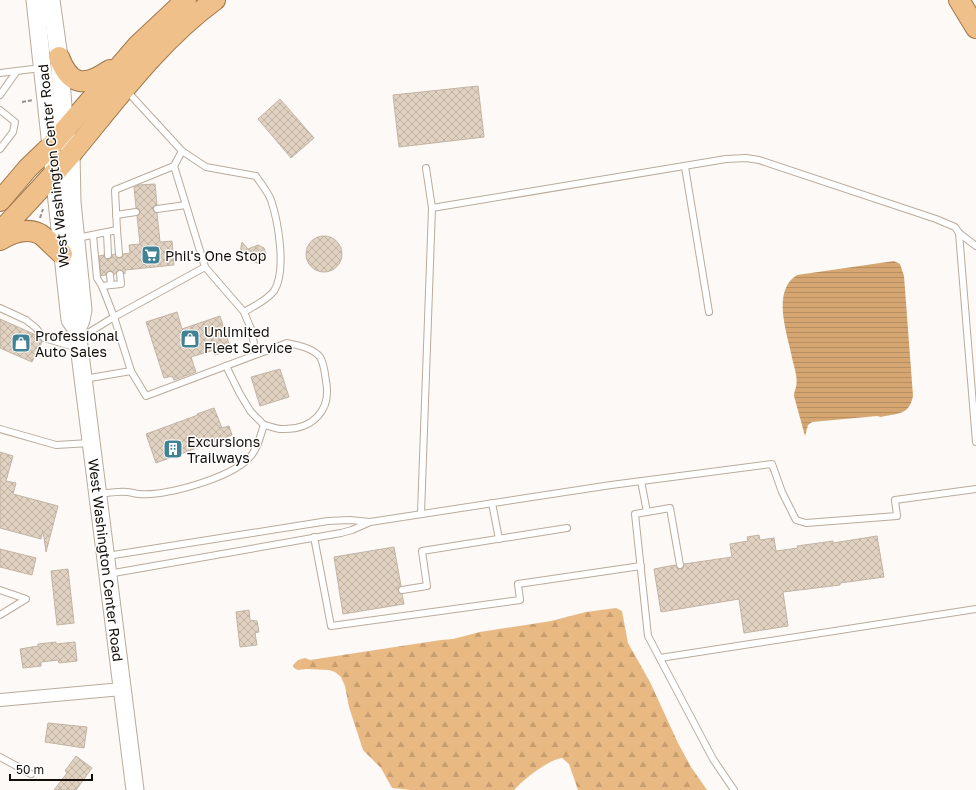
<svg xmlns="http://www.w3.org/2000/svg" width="976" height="790" viewBox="0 0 976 790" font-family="'Golos Text',sans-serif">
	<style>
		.forest { fill: url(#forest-firs) }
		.water { fill: url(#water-rules) }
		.building { fill: url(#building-cross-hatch); stroke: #c3b4a4 }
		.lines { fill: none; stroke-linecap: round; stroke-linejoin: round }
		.service-casing { stroke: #baab9c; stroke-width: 8 }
		.minor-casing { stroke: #baab9c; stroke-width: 14 }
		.secondary-casing { stroke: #baab9c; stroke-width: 19 }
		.trunk-casing { stroke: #a0784a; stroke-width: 22 }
		.path { stroke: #95918d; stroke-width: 2; stroke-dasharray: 4 2; stroke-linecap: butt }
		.service { stroke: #fff; stroke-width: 6 }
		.minor { stroke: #fff; stroke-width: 12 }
		.secondary { stroke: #fff; stroke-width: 17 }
		.trunk { stroke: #f0c08b; stroke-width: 20 }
		.labels { text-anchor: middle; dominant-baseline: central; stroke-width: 3; stroke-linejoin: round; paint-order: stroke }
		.street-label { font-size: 14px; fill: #130e08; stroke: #fff }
		.poi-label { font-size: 14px; fill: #130e08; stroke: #fff; text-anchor: start }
	</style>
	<defs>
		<pattern id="forest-firs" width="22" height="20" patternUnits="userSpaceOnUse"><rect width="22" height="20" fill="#e9b983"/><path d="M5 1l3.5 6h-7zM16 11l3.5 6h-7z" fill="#c79e70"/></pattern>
		<pattern id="water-rules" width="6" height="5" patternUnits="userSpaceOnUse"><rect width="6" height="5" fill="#d5a671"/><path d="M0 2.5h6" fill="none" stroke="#b68e60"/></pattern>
		<pattern id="building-cross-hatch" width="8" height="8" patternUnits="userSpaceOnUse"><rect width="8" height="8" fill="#e0d1c1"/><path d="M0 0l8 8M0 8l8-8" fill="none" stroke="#bfb2a4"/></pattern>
	</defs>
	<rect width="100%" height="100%" fill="#fcf9f6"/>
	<!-- forest -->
	<path class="forest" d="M616,608L622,611L628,643L650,682L678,743L691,767L707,790H578L569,764L562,758C548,760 524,779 514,790H411L392,788L381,768L363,750L349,707L345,686L341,677L335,672L329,670L306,669L298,670L294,668L293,665L298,660L305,658L310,660L441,640L453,639L480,632L551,621L586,612Z"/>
	<!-- water -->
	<path class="water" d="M894,261L900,264L904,276L913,396C909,416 897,413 881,417L877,416L812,422L808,425L805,436L794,396C794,392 795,391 796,387C798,380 795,369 793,362C789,337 770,292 797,275Z"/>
	<!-- building -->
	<g class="building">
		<polygon points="478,86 484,137 399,147 393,95"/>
		<polygon points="280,99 314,138 291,158 258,119"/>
		<polygon points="155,184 157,205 154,206 153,209 154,212 157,213 160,242 172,241 174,265 125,270 125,274 121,270 118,270 114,275 112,271 109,271 106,273 106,275 101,276 99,256 104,255 106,259 109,259 112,257 112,255 115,254 117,258 120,258 123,256 123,254 130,253 129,245 140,244 137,216 139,215 140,212 139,209 136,208 134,187 139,185"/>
		<circle cx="324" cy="254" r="18"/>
		<polygon points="242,242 248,249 258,245 264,248 266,255 263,261 257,263 241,258 240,252"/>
		<polygon points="177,312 182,329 220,316 231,350 215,355 214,350 191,357 196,372 174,380 172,376 164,378 146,322"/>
		<polygon points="0,319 36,335 42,342 32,362 0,348"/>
		<polygon points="280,369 289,397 260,406 251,377"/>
		<polygon points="214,408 222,428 229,426 232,435 156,463 146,434 198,415 197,414"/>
		<polygon points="0,452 13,456 6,481 16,483 13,494 58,506 46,552 43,531 41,539 0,528"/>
		<polygon points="759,535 760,540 774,538 776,551 798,548 797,546 833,541 833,543 877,536 884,577 840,583 840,585 783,592 788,626 744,633 739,599 661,612 654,569 675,565 677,568 680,569 683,568 684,564 732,557 730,544 748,541 747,537"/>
		<polygon points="394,547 401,586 398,588 398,591 402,594 404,604 343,614 334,557"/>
		<polygon points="0,549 36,558 32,575 0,567"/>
		<polygon points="68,569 74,623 57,625 51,571"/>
		<polygon points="249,610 250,620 257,621 259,632 255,633 257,645 240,647 236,612"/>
		<polygon points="56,642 56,644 75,642 77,661 59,663 58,660 41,662 41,666 23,668 20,649 38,646 38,644"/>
		<polygon points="48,723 87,727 84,748 45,742"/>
		<polygon points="76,756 92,768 76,790 54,790 67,773 65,771"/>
	</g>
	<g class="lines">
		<!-- service casing -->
		<g class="service-casing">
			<g id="service">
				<polyline points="0,73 41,68"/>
				<path d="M126,90L182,151L206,167L256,176C261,184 268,192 271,200C278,221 287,271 274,291C266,301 254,306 244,312"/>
				<polyline points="0,95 17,71"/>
				<polyline points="0,110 15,122 13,132 0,149"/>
				<polyline points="685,167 709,312"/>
				<polyline points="432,208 726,159 746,158 759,160 936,219 955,227 959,233 976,442"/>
				<polyline points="157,209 186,205"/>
				<polyline points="116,215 136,212"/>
				<polyline points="117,230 119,254"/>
				<polyline points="107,233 108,255"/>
				<polyline points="959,233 976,246"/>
				<polyline points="93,235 97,278 102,286 114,317 131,371"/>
				<polyline points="77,238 117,230 115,190 174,166 182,151"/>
				<polyline points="205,267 244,312 251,329 256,354"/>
				<polyline points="110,275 111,285"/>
				<polyline points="102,286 121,284 120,274"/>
				<polyline points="0,308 26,320 36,328 44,338 78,348"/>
				<polyline points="80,338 114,317 205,267 174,166"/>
				<polyline points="226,366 240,394 251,412 264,425"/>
				<path d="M84,379L131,371L146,396L287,343C297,345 313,348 320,357C324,363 325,374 326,381C332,412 311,430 282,429C276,429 270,426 264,425C260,436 258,449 249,458C230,478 167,496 139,494C135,494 131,492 127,492C118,491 108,493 100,494"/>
				<polyline points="0,429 56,445 90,443"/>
				<polyline points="641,481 647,512"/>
				<polyline points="492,503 499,539"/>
				<polyline points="421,513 432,208 426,168"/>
				<polyline points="314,537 331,626 520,600 518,584 641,566"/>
				<polyline points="107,556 328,521 350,520 370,522"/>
				<polyline points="680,565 670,508 635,514 648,636 713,759 734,790"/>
				<polyline points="108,574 341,533 352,530 370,522 611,485 772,464 782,492 796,520 806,523 897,516 895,500 976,489"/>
				<polyline points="0,590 26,599 0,615"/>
				<polyline points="402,590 427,586 422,551 567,528"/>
				<polyline points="660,658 976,609"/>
				<polyline points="0,757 31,774"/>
			</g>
		</g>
		<!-- minor casing -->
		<g class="minor-casing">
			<polyline id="minor" points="0,700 122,689"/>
		</g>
		<!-- secondary casing -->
		<g class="secondary-casing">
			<g id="secondary">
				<polyline points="35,0 70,320 77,330 135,790"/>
				<polyline points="51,0 59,57 65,131 71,154 72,202 83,310 81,320 77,330"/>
			</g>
		</g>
		<!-- trunk casing -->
		<g class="trunk-casing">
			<g id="trunk">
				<polyline points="959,0 976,28"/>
				<path d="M59,57C71,88 86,86 110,70"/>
				<polyline points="0,201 28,168 51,146 138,45 186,0"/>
				<path d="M0,232C24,206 49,180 72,153C117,99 158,42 215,0"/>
				<path d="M0,240C12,233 26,227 40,234C45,237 56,249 62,254"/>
			</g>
		</g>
		<!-- path -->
		<g class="path">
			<polyline points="22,102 33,100"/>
			<polyline points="40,218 43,209"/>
		</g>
		<!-- service -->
		<use href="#service" class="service"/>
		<!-- minor -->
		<use href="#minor" class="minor"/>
		<!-- secondary -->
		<use href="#secondary" class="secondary"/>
		<!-- trunk -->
		<use href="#trunk" class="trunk"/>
	</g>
	<!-- icons -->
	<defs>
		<g id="supermarket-square" transform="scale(1)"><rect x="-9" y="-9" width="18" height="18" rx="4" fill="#418295" stroke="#fff"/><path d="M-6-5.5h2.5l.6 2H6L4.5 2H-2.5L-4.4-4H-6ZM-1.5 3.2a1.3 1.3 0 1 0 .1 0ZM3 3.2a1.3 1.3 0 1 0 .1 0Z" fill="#fff"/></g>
		<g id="shop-square" transform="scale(1)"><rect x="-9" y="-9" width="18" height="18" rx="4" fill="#418295" stroke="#fff"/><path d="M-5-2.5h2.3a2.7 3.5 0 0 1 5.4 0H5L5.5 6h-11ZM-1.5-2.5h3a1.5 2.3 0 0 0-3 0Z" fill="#fff"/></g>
		<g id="building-square" transform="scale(1)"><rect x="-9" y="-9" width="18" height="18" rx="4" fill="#418295" stroke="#fff"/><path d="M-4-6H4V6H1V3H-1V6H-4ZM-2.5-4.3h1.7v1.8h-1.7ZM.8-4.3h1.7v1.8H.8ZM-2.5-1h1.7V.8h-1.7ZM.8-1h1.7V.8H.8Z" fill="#fff"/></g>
	</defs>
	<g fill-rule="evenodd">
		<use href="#supermarket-square" x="151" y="255"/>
		<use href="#shop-square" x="190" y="339"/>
		<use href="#shop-square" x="21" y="343"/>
		<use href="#building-square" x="173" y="449"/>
	</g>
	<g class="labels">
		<!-- street labels -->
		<g class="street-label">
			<text transform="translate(53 166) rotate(-96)">West Washington Center Road</text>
			<text transform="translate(106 560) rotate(83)">West Washington Center Road</text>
		</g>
		<!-- poi labels -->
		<g class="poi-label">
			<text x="165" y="255">Phil's One Stop</text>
			<text x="204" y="331">Unlimited<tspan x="204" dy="16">Fleet Service</tspan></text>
			<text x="35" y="335">Professional<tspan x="35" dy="16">Auto Sales</tspan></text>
			<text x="187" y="441">Excursions<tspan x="187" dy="16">Trailways</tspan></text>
		</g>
	</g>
	<!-- scale -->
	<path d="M10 774v6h82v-6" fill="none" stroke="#130e08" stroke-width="2"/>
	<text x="16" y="774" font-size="12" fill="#130e08" stroke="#ffffff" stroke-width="3" paint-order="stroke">50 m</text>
</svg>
